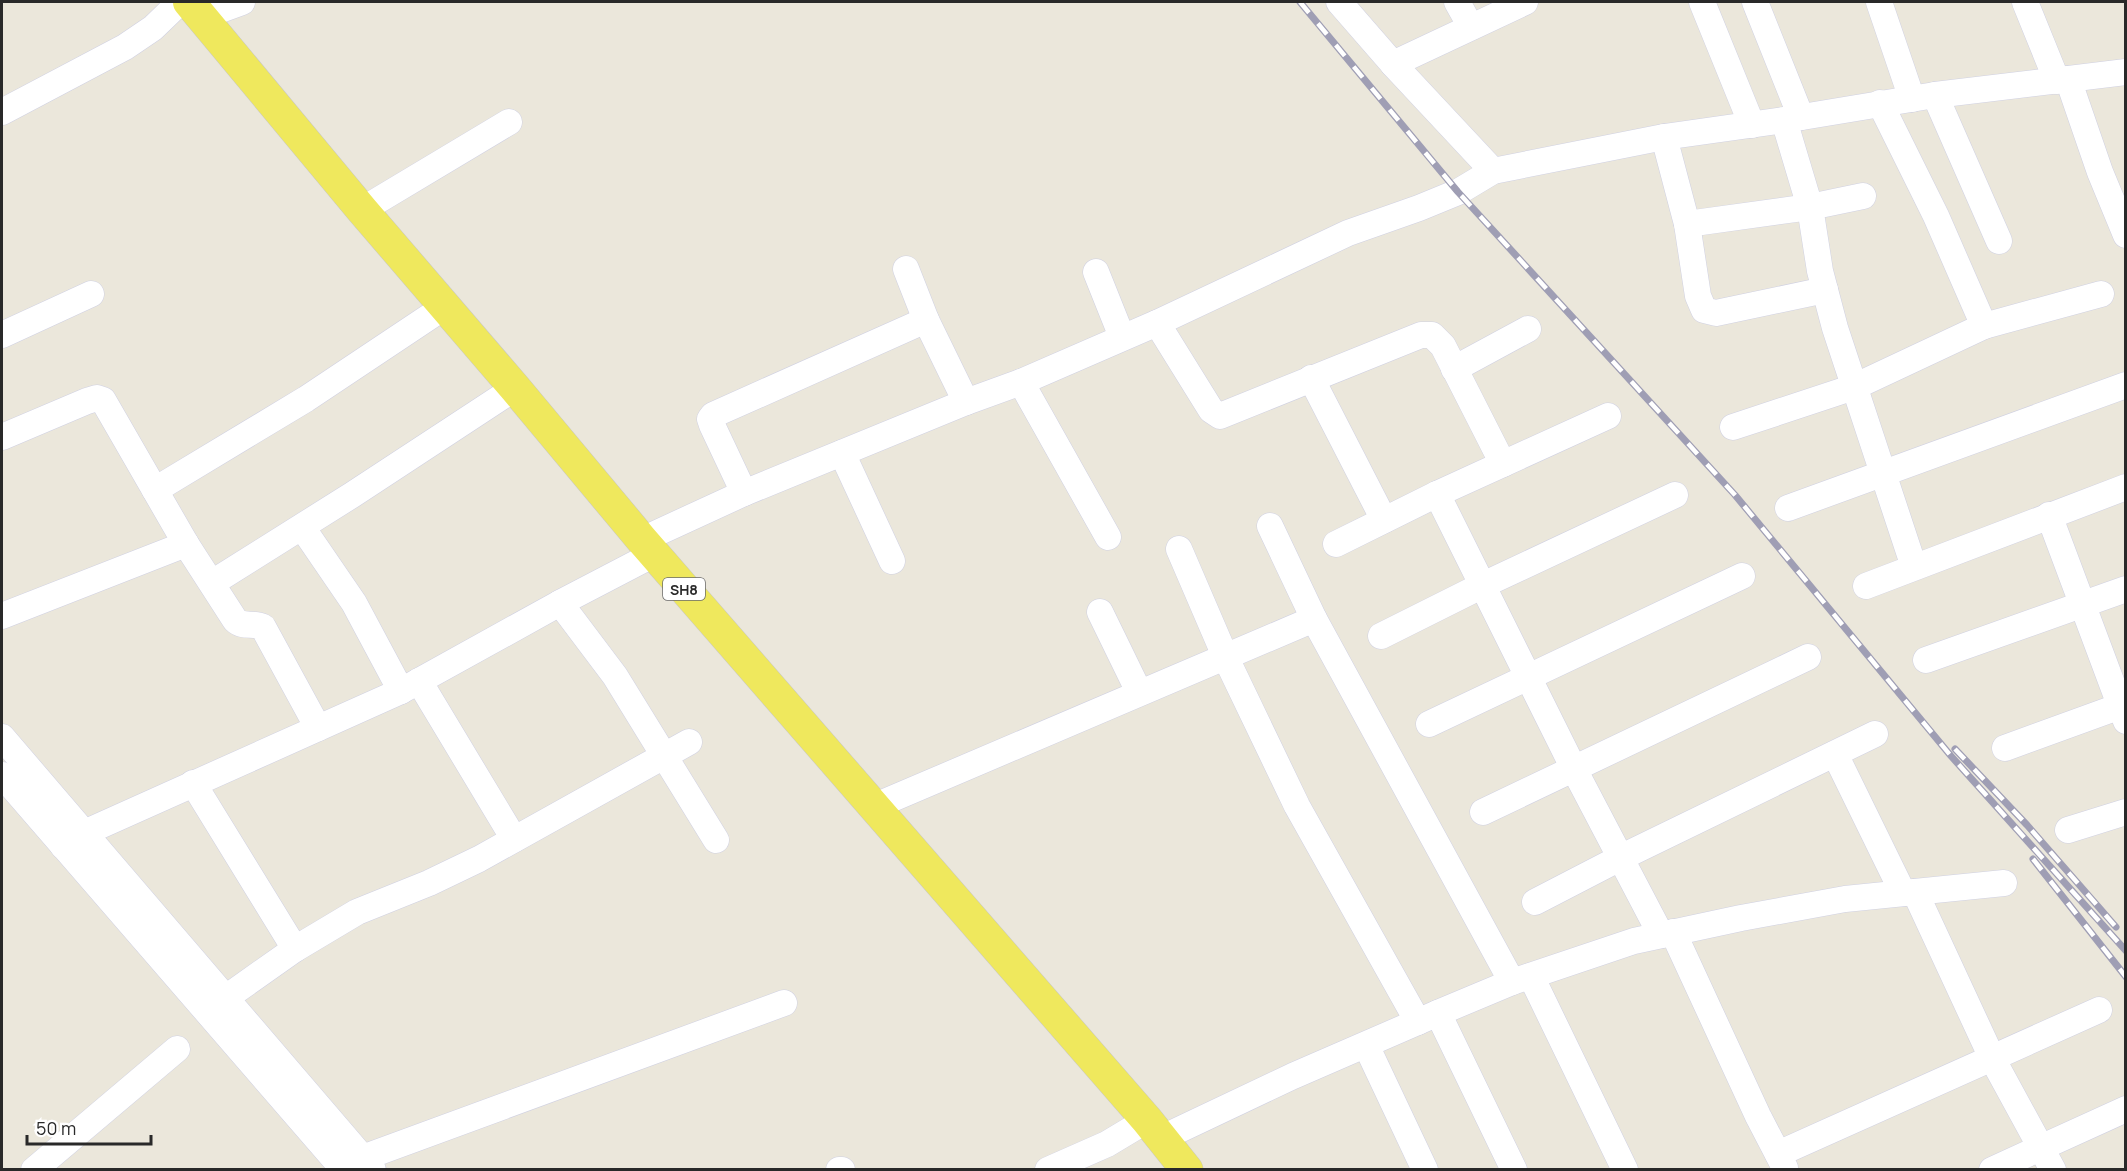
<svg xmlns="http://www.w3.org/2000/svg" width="2127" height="1171" viewBox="0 0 2127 1171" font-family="Manrope,sans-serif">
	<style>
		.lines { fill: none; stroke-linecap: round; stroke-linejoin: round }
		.minor-casing { stroke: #d0d1e2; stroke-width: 27 }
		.major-casing { stroke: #c7c7c7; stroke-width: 33 }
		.minor { stroke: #fff; stroke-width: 26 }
		.major { stroke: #efe85d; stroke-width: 32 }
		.rail-casing { stroke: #9f9eb4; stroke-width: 7 }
		.rail { stroke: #fff; stroke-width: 4.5; stroke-dasharray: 14; stroke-linecap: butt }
		.labels { text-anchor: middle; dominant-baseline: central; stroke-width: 6; stroke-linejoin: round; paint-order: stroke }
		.shield { fill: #fff; stroke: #696969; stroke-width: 1.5 }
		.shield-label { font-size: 14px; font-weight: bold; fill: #292929 }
	</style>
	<rect width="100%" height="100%" fill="#ebe7db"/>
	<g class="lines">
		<!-- minor casing -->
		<g class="minor-casing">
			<g id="minor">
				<polyline points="1339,2 1393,64 1493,171"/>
				<polyline points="1457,2 1471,27"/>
				<polyline points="1702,2 1752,125"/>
				<polyline points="1755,2 1801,117"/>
				<polyline points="1879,2 1912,99"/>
				<polyline points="2025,2 2057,81"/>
				<polyline points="201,17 242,2"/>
				<polyline points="1393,64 1525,2"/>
				<polyline points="2068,79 2100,172 2126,235"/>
				<polyline points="1935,95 1999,241"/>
				<polyline points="1880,103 1936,216 1984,326"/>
				<polyline points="2,112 125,47 153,28 180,2"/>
				<polyline points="1784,120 1810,207 1820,271 1835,328 1914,567"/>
				<polyline points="1664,137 1687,224 1698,296 1704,310 1716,313 1825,290"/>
				<polyline points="362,210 509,122"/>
				<polyline points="1687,224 1810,207 1863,196"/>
				<polyline points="906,269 926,320 966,402"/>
				<polyline points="1096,272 1122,337"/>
				<polyline points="1157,323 1211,410 1220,416 1421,335 1432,335 1443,346 1503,464"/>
				<polyline points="2,335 91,294"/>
				<polyline points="1454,369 1528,329"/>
				<polyline points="1311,378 1384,520"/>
				<polyline points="1021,382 1108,537"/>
				<polyline points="1733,427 1854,387 1984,326 2101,294"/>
				<path d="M2,437L87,401L97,398L103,400L186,544L235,620C243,628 253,622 263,627L318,728"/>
				<polyline points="842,453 892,561"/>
				<polyline points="155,490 306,399 444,307"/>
				<polyline points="744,493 712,425 710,419 713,415 926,320"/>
				<polyline points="1437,494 1574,769 1661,935"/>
				<polyline points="1788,508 2126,385"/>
				<polyline points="2049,515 2126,721"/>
				<polyline points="1270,526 1314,619 1512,982"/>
				<polyline points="302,527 354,603 401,691"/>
				<polyline points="642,540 744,493 966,402 1021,382 1157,323 1348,233 1419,208 1458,192 1493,171 1664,137 1784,120 1935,95 2126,72"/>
				<polyline points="1336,544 1437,494 1608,416"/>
				<polyline points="1179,549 1225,656 1297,806 1418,1022"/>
				<polyline points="212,583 352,495 515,388"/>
				<polyline points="1866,586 2126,487"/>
				<polyline points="560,603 615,676 716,840"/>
				<polyline points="1100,612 1139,692"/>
				<polyline points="2,616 186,544"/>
				<polyline points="1381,636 1483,585 1675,495"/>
				<polyline points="1926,660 2126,589"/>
				<polyline points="419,681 514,839"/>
				<polyline points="1429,724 1742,576"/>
				<polyline points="2,737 373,1170"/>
				<polyline points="2005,748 2126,704"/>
				<polyline points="1835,754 1903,893"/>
				<polyline points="2,775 344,1170"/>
				<polyline points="193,783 295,949"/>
				<polyline points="873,807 1314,619"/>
				<polyline points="1483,812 1808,657"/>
				<polyline points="2068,830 2126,812"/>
				<polyline points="63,846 84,833 401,691 560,603 654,554"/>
				<polyline points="1915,892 1992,1058 2053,1170"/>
				<polyline points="1535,902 1620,858 1875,734"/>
				<polyline points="1673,932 1758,1116 1785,1168"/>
				<polyline points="1531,976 1625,1170"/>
				<polyline points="227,997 295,949 357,912 429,883 479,859 689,742"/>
				<polyline points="1438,1013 1514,1170"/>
				<polyline points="1366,1045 1425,1170"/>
				<polyline points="1160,1139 1293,1076 1438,1013 1512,982 1634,941 1741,918 1845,899 2004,883"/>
				<polyline points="1778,1154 2099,1010"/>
				<polyline points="349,1163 784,1003"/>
				<polyline points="34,1170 177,1049"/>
				<polyline points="839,1170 842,1170"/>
				<polyline points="1048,1170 1107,1144 1147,1120"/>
				<polyline points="1992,1170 2126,1109"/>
			</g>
		</g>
		<!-- major casing -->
		<g class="major-casing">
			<polyline id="major" points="189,2 362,210 515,388 642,540 1147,1120 1187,1170"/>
		</g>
		<!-- minor -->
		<use href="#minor" class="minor"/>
		<!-- major -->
		<use href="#major" class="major"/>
		<!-- rail casing -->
		<g class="rail-casing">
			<g id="rail">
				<polyline points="1300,2 1458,192 1735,495 1951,756 2126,951"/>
				<polyline points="1955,749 2027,825 2116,927"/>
				<polyline points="2033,859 2126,977"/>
			</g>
		</g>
		<!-- rail -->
		<use href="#rail" class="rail"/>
	</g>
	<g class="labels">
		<!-- shield labels -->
		<rect class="shield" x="663" y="578" width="42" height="22" rx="4.5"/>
		<g class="shield-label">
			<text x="684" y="589">SH8</text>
		</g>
	</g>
	<!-- border -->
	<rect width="2127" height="1171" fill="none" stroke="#292929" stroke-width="6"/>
	<!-- scale -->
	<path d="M27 1135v9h124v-9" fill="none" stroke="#292929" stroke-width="3"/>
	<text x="36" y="1135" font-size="18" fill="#292929" stroke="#ffffff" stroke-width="4.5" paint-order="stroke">50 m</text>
</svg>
